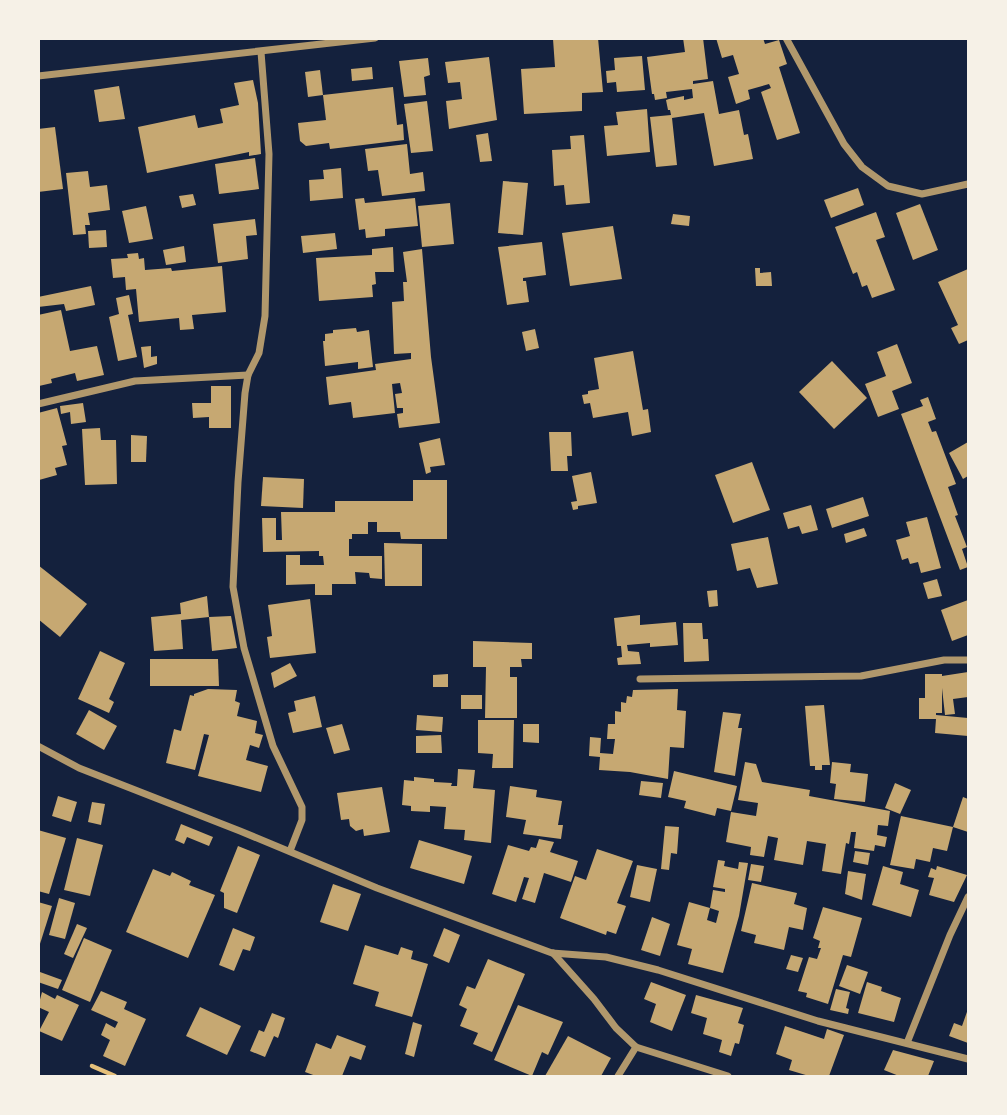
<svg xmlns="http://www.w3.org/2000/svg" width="1007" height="1115" viewBox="0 0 1007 1115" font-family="'Exo 2',sans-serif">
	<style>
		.building { fill: #c6a872 }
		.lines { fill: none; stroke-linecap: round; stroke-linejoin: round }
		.path { stroke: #e5c07b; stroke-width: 4.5 }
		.minor { stroke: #b1986c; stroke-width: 7 }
	</style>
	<rect width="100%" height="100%" fill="#14213d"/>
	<!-- building -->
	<g class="building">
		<polygon points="598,38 603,92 582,93 582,111 524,114 521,69 555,67 553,39"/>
		<polygon points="683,38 703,38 708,79 693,81 693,84 713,81 719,114 739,110 744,135 748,134 753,159 714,166 704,113 672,118 677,165 656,167 650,117 671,115 670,110 668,110 666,100 669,99 684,96 684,100 693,98 692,89 666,92 667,98 655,100 654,94 652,94 647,57 685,52"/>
		<polygon points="716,38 763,38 765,44 779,40 787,64 779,67 800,133 777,140 761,92 771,88 769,84 748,90 750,99 736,104 728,77 739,74 733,55 722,58"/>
		<polygon points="642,56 645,90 617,92 616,82 607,83 606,71 615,70 614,58"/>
		<polygon points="489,57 497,120 449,129 446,101 462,99 460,82 448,83 445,62"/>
		<polygon points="428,58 430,75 424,77 426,95 404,97 399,61"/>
		<polygon points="372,67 373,79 352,81 351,69"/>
		<polygon points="320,70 323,95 308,97 305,72"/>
		<polygon points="253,80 258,103 261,154 249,156 249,152 147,173 138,127 195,115 198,128 223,123 220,109 239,105 234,83"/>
		<polygon points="119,86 125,119 99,122 94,90"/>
		<polygon points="393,87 397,125 403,124 404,140 330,149 329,143 306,146 300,141 298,123 326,120 323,95"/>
		<polygon points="427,101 433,151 411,153 404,104"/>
		<polygon points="647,109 650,152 607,156 604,126 618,125 616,112"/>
		<polygon points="55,127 63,189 38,192 38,129"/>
		<polygon points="488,133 492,161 480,162 476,135"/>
		<polygon points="584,135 590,203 566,205 564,185 554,186 552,150 571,149 570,136"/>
		<polygon points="407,144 410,174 423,172 425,191 382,196 378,170 368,171 365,149"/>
		<polygon points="255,158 259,189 219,194 215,164"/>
		<polygon points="341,168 343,198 310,201 309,180 324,179 323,170"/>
		<polygon points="88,171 90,187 107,185 110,210 88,213 90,225 85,225 86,234 73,235 66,173"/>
		<polygon points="503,181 528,183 523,235 498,233"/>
		<polygon points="858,188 864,205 831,218 824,200"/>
		<polygon points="193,194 196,205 182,208 179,196"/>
		<polygon points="364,198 365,203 415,198 418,226 385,229 385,236 366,238 365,229 359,230 355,199"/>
		<polygon points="450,203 454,244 422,247 418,206"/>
		<polygon points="920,204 938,250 913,260 896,213"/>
		<polygon points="146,206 153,239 129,243 122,211"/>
		<polygon points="876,212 885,237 876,240 895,290 872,298 867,285 862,287 857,272 853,274 835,227"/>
		<polygon points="673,214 690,216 689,226 671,224"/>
		<polygon points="255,219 257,235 246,236 248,259 218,263 213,224"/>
		<polygon points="613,226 622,279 570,286 562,233"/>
		<polygon points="106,230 107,247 89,248 88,231"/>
		<polygon points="335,233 337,249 303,253 301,236"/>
		<polygon points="542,242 546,275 523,278 523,281 526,281 529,302 507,305 498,247"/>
		<polygon points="184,246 186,262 166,265 163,250"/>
		<polygon points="393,247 394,272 375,272 376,284 372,285 373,297 319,301 316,258 372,255 372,249"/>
		<polygon points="422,249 431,357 440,423 399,428 397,414 403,413 403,408 397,408 395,394 402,393 400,383 392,384 395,413 353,418 351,402 329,405 326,377 376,370 375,364 411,359 411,353 394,354 392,302 404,301 403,282 407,282 403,252"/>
		<polygon points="138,253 139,259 144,258 145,270 171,268 172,271 222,266 226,312 192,315 194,329 180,330 179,318 139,322 136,289 126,290 125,277 113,278 111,259 128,258 127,254"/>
		<polygon points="755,268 760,268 760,273 771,272 772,286 756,286"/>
		<polygon points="968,269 968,340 959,344 951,328 958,325 938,282"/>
		<polygon points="91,286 95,305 66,311 64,304 38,307 38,297"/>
		<polygon points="129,295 133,314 128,315 137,357 118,361 109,317 119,314 116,298"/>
		<polygon points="61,310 70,351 97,346 104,375 77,381 75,373 51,379 52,383 39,386 38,315"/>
		<polygon points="356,328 357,332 369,330 373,367 358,369 358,362 325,366 323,341 325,341 325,334 333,333 333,330"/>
		<polygon points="535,329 539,348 526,351 522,332"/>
		<polygon points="897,344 912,383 892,391 899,409 878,417 865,384 886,376 877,352"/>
		<polygon points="151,346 151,357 157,356 157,364 144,368 141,347"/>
		<polygon points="633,351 643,410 648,409 651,432 632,436 628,412 593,418 590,403 584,404 582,395 588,394 588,391 599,389 594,358"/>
		<polygon points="832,361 867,398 834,429 799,392"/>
		<polygon points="211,386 231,386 231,428 209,428 209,417 193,418 192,403 211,403"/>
		<polygon points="928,397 936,419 928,422 932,432 936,431 956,484 948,487 958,515 955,516 967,547 962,549 968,567 960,570 901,414 923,406 920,400"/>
		<polygon points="83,403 86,422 71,424 70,412 61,414 60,406"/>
		<polygon points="57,408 67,445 62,446 67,465 55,468 57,475 39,480 38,413"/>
		<polygon points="100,428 101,440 116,440 117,484 85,485 82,429"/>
		<polygon points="549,432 571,432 572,456 567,456 568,471 551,471"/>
		<polygon points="131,435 147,436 146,462 131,462"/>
		<polygon points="440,438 445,465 430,467 431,472 426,474 419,443"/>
		<polygon points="968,442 968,476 963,479 949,453"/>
		<polygon points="752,462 770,510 733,523 715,475"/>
		<polygon points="591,472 597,503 578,506 578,509 573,510 571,502 577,501 572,476"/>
		<polygon points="263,477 304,479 303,508 261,506"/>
		<polygon points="413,480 447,480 447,539 401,539 400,532 377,532 377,522 368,522 368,534 352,534 352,539 349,539 349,556 382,556 382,579 370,578 369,573 355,572 356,584 332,584 332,595 315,595 315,584 286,585 286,555 300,555 300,565 324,565 323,556 319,556 319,551 263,552 262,518 276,518 276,540 282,540 281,512 335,512 335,501 413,501"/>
		<polygon points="863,497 869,516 832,528 826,509"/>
		<polygon points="811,505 818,530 802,534 799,526 788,529 783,513"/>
		<polygon points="927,517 941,568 921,573 918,562 910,564 908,558 902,560 896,540 910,536 906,522"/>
		<polygon points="864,528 867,536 846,543 844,534"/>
		<polygon points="768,537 778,584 757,588 750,568 737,571 731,544"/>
		<polygon points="384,543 422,544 422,586 385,586"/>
		<polygon points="38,565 87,604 60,637 38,619"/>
		<polygon points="937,579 942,596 928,599 923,583"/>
		<polygon points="717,590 718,606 709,607 707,591"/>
		<polygon points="207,596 209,617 181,620 183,649 154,651 151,617 181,614 180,603"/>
		<polygon points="310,599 316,653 270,658 267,637 272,636 268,605"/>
		<polygon points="968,600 968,635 952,641 941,610"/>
		<polygon points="640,615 640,625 676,622 678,645 650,647 650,643 627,645 628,651 639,652 641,664 618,665 617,658 622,657 621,646 617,646 614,618"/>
		<polygon points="231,616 237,648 212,651 209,617"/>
		<polygon points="683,623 702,623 703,639 708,639 709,661 684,662"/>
		<polygon points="473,641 532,643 532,659 521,659 522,667 510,667 510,677 517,677 517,718 485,718 486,667 473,667"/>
		<polygon points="100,651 125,663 109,699 114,702 109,713 78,699"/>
		<polygon points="150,659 218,659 219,686 150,686"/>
		<polygon points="290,663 297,676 274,688 271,673"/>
		<polygon points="968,672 968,697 953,699 955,714 945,715 942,688 942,713 936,713 936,715 968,718 968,736 935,733 936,719 919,719 919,698 925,698 925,674 942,674 942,676"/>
		<polygon points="448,674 448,687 433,687 433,675"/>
		<polygon points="208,689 237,690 235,701 240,703 237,716 257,721 255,733 263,735 259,748 250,745 246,760 268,766 261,792 198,776 209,735 204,734 195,770 166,763 174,729 181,731 190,695 194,696 194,694"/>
		<polygon points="678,689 677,710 686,711 684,748 670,747 668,779 630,772 599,770 600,757 589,756 590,737 601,738 600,753 613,754 615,739 607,739 608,724 615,724 615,711 621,712 621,702 626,703 627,696 632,697 633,690"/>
		<rect x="461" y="695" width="21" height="14"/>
		<polygon points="315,696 322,727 293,733 288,713 296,711 294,701"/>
		<polygon points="824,705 830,765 822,765 822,770 815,770 815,766 810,766 805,706"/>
		<polygon points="89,710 117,726 104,750 76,734"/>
		<polygon points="723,712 741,714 738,728 742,728 735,776 714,772"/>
		<polygon points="417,715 443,717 442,732 416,730"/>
		<polygon points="478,720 514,720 513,768 492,768 493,754 478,753"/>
		<polygon points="342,724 350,750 334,754 326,728"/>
		<polygon points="523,724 539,724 539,743 523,742"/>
		<polygon points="441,735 442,753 416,753 416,736"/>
		<polygon points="745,762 756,764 762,782 810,790 809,796 890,811 888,826 878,825 877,835 887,837 885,847 875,845 874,851 854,848 856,832 851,832 849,844 846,843 841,874 822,871 826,844 807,841 803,865 774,860 778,838 768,836 764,857 750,855 751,847 726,842 731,812 756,816 758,803 738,800"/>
		<polygon points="832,762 851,764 850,772 868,774 865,802 834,799 836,784 830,783"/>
		<polygon points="458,769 475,770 473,788 495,790 491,843 464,840 465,830 444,829 446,807 430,806 430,812 411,811 411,806 402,805 404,780 414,781 414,777 434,779 434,782 452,783 451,786 457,786"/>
		<polygon points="674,771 737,786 731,811 717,808 715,816 684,808 686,801 668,797"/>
		<polygon points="641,781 663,783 661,798 639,795"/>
		<polygon points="895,783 911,790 900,814 885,808"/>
		<polygon points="510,786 537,790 536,797 562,801 558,825 563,825 561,839 523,834 526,820 506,817"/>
		<polygon points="382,787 390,832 364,836 363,829 356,831 350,826 349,819 341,820 337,793"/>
		<polygon points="58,796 77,802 71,822 52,816"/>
		<polygon points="963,797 968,799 968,832 953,827"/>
		<polygon points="92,802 105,804 101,825 88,822"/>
		<polygon points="901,816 953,827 947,851 933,848 930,862 916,859 914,869 890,865"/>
		<polygon points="181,824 213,837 209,846 187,837 184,844 175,840"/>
		<polygon points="665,826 679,827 677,854 671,853 669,870 661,869"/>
		<polygon points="38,830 66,838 49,894 38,891"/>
		<polygon points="77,838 103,845 90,896 64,890"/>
		<polygon points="539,839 554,842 550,852 578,861 571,882 544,873 535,903 522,899 529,878 524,877 516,902 492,894 508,845 529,851 531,847 536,848"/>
		<polygon points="419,840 472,856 464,884 410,868"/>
		<polygon points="238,846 260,855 237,913 224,908 224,893 220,891"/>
		<polygon points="597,849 633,861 617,903 626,906 616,934 607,931 606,935 560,918 575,876 586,880"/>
		<polygon points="855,851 870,853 868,865 853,862"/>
		<polygon points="718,860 725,861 724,866 738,869 739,862 748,863 739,916 723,973 688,964 692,949 677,945 689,902 710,908 707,920 716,923 719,911 710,908 713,890 725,892 725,889 713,887"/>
		<polygon points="751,864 764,866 761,882 748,880"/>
		<polygon points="637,865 657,869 650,902 630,897"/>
		<polygon points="883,866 903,872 900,884 919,890 911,917 872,905"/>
		<polygon points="937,866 967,875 954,902 929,895 934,878 928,877 931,868 936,870"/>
		<polygon points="153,869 170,876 172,872 191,881 189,885 215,895 188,958 126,932"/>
		<polygon points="848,871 866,874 862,900 845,894"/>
		<polygon points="752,883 797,893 794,904 807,908 803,930 789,927 784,950 754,943 756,935 741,931"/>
		<polygon points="333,884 361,894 348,931 320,922"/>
		<polygon points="59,898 75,903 65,939 49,935"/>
		<polygon points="38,902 52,906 39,947 38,947"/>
		<polygon points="823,907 862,918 851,957 843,955 828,1004 806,997 807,993 798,991 809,957 817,959 821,948 818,948 820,941 813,938"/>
		<polygon points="652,917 670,924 660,956 641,950"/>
		<polygon points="77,924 87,928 73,958 64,954"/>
		<polygon points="233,928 255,937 250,951 243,949 234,971 219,965"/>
		<polygon points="444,928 460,935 449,963 433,956"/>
		<polygon points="84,938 112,950 90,1002 62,990"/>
		<polygon points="365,945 398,955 401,947 413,951 411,959 428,964 412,1017 375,1006 379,992 353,984"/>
		<polygon points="791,955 803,958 798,972 786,969"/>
		<polygon points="488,959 525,974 492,1052 473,1044 478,1033 460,1026 467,1009 459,1005 467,986 475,989"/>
		<polygon points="847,965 868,972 860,994 839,986"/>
		<polygon points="40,972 62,980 58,989 38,982"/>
		<polygon points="651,982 686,995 672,1031 650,1022 656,1004 644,999"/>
		<polygon points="867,982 882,987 881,991 901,998 894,1022 858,1013"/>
		<polygon points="836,989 850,992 846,1008 849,1009 848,1014 830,1010"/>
		<polygon points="101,991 127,1002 124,1009 146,1019 125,1066 103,1056 110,1040 101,1035 106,1023 115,1028 118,1022 91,1010"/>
		<polygon points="42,992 55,999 57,995 79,1005 62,1041 39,1031 49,1012 38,1007"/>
		<polygon points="696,995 743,1008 738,1023 744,1025 739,1044 735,1043 731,1056 719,1052 722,1040 703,1034 707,1018 691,1013"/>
		<polygon points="518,1005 563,1022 548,1055 542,1052 532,1076 494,1060"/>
		<polygon points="200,1007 241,1026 227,1055 186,1036"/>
		<polygon points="968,1009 968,1043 949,1036 954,1023 962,1026"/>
		<polygon points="272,1013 285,1018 278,1038 274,1036 265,1057 250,1051 259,1030 264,1032"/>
		<polygon points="413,1022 422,1025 414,1057 405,1054"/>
		<polygon points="785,1026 824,1039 827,1029 844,1035 829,1076 809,1076 789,1070 792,1060 776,1054"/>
		<polygon points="337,1035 366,1046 361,1060 350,1056 342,1076 316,1076 305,1072 316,1043 331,1049"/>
		<polygon points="568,1036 611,1058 601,1076 545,1076"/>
		<polygon points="893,1050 934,1061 928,1076 899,1076 884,1070"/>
	</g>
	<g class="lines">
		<!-- path -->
		<polyline class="path" points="92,1066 115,1076"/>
		<!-- minor -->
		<g class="minor">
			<polyline points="786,38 844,144 862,167 888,186 922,194 968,184"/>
			<polyline points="261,52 269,154 265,316 259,353 248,375 245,393 238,482 233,587 244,648 273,746 302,807 302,820 290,851"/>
			<polyline points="38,76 375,38"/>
			<polyline points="38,404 135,381 248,375"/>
			<polyline points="640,679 861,676 944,660 968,660"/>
			<polyline points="38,746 79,768 240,831 377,888 552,953 606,957 658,970 818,1021 968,1059"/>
			<polyline points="553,953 594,999 616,1028 636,1047 728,1076"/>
			<polyline points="907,1043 950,935 968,897"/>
			<polyline points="618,1076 636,1047"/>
		</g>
	</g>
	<!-- border -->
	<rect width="1007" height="1115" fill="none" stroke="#f6f1e7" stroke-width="80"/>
</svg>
